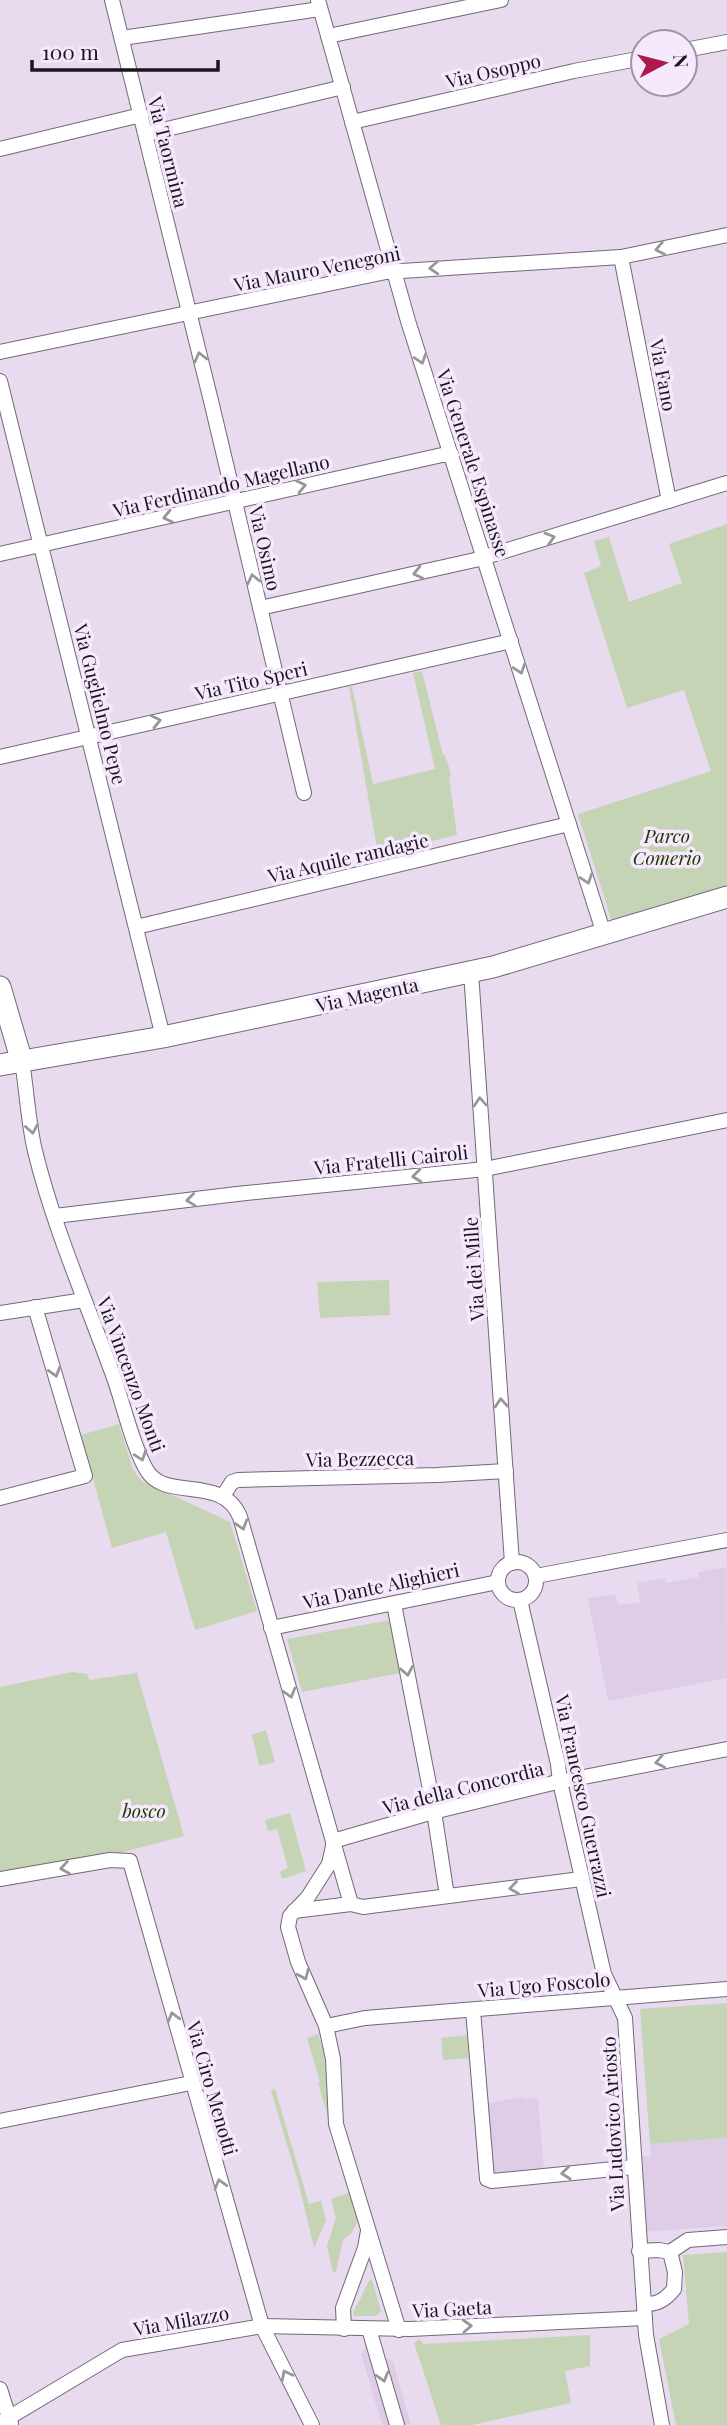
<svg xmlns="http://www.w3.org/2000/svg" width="727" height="2425" viewBox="0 0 727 2425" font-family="'Playfair Display',serif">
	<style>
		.built { fill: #dfcde7 }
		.green { fill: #c4d4b4 }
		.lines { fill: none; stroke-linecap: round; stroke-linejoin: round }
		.street-casing { stroke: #736779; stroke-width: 16 }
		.secondary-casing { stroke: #736779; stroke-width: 23 }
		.street { stroke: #fff; stroke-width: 14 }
		.secondary { stroke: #fff; stroke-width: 21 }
		.oneway { stroke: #989699 }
		.labels { text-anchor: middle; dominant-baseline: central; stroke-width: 7; stroke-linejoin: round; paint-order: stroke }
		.street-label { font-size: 19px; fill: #1b161d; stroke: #f6e9fd }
		.park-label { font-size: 19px; font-style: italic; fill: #223700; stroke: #f6e9fd }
	</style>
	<rect width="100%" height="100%" fill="#e9dbef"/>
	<!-- built -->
	<g class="built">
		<polygon points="726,1567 727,1678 608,1701 588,1598 615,1594 618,1605 640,1602 637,1583 665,1578 666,1583 699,1577 698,1572"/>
		<polygon points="522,2097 523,2099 538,2098 544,2169 492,2173 487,2103"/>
		<polygon points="727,2138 727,2226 644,2232 639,2157 651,2156 650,2144"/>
		<polygon points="367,2344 370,2352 393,2361 411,2425 382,2425 361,2354"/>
	</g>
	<!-- green -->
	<g class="green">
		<polygon points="727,524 727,887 612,922 578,814 711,771 684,690 627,708 584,573 601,566 594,541 609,537 629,602 682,583 669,544"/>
		<polygon points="422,671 443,755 445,755 451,774 449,777 457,835 378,854 349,687 352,687 373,784 435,769 413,673"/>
		<polygon points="389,1280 390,1315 320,1318 317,1282"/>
		<polygon points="119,1424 133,1470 142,1481 230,1522 257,1611 195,1630 166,1532 112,1548 81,1435"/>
		<polygon points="390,1620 400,1673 302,1692 287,1639"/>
		<polygon points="72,1672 88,1674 89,1680 137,1673 184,1836 120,1853 0,1875 0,1687"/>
		<polygon points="266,1730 275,1762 259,1766 252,1735"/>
		<polygon points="290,1813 306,1871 282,1879 280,1872 288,1868 277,1829 268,1831 265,1820"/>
		<polygon points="727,2003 727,2138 650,2144 640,2009"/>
		<polygon points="318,2034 325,2056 328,2114 359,2218 351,2234 343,2239 336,2272 333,2273 327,2246 336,2218 331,2199 350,2192 318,2083 320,2082 307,2038"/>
		<polygon points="467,2035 469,2058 443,2060 441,2038"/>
		<polygon points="275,2089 309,2204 321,2201 326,2220 314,2248 299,2185 271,2091"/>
		<polygon points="727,2252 727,2425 676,2425 659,2339 689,2324 683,2255"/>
		<polygon points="370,2279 372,2280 381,2311 376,2316 354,2316 353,2313"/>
		<polygon points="590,2335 590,2366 565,2371 571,2403 472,2425 441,2425 414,2343 419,2339 424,2344"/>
	</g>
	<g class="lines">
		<!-- street casing -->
		<g class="street-casing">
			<g id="street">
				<polyline points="112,0 212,405 304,793"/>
				<polyline points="318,0 408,321 604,934"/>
				<polyline points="328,36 501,0"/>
				<polyline points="122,38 320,9"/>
				<polyline points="685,50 727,42"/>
				<polyline points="352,122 574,71 643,58"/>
				<polyline points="146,134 343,87"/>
				<polyline points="0,149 141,115"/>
				<polyline points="621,257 669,501"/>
				<polyline points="0,352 386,272 621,257 727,235"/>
				<polyline points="0,381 163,1037"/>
				<polyline points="0,554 442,455 452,455"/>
				<polyline points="260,608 475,560 727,483"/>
				<polyline points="0,757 511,641"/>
				<polyline points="136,927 569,824"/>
				<polyline points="471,972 512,1563"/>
				<path d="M22,1062C27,1091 28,1122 35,1151C54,1229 87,1303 114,1378C124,1406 132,1444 146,1469C164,1503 222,1473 240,1517L351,1904"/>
				<polyline points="55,1216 237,1194 485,1169 727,1120"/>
				<polyline points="0,1313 84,1300"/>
				<polyline points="223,1496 232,1482 238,1480 437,1475 506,1471"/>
				<polyline points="0,1498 85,1476 35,1307"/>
				<circle cx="517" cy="1581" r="19"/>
				<polyline points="536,1576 727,1540"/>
				<polyline points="520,1600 558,1764 560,1782 604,1974 625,2018 646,2335 662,2425"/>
				<polyline points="394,1604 433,1805 447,1896"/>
				<polyline points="271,1628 498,1582"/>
				<polyline points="333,1841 433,1812 553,1783 727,1749"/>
				<polyline points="333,1846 329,1864 308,1897 290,1916 288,1927 298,1962 326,2026 333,2059 336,2124 399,2330"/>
				<polyline points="0,1879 110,1860 130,1861 262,2326 312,2425"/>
				<polyline points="294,1911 351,1904 363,1907 581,1879"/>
				<polyline points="473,2010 487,2179 492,2181 634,2167"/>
				<polyline points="326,2026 365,2018 727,1989"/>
				<polyline points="0,2121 191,2083"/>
				<polyline points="639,2251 659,2250 670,2252 688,2240 727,2237"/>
				<path d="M644,2303C657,2306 666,2299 674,2289L675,2272L670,2252"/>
				<polyline points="344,2329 343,2308 365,2248 368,2231"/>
				<polyline points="369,2329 397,2425"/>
				<polyline points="0,2389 11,2424"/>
				<polyline points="0,2423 122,2350 262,2326 410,2329 645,2318"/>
			</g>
		</g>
		<!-- secondary casing -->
		<g class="secondary-casing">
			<g id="secondary">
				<polyline points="0,987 22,1062"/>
				<polyline points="0,1065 163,1037 493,967 727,897"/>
			</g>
		</g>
		<!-- street -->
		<use href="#street" class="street"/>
		<!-- secondary -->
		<use href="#secondary" class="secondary"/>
	</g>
	<!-- one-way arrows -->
	<defs><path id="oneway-chevron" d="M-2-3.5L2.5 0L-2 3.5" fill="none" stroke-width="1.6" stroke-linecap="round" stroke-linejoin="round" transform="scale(1.75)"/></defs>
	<g class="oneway">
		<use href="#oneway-chevron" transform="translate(660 249) rotate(169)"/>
		<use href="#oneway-chevron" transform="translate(434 268) rotate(177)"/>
		<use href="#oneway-chevron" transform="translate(200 357) rotate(-104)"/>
		<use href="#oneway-chevron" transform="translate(421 359) rotate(72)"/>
		<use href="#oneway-chevron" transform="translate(301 486) rotate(-13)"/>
		<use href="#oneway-chevron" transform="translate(168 517) rotate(167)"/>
		<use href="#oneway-chevron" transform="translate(550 538) rotate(-17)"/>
		<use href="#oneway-chevron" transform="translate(418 573) rotate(167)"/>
		<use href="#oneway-chevron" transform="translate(253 579) rotate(-103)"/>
		<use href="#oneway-chevron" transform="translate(520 669) rotate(72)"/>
		<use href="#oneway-chevron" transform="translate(156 721) rotate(-13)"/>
		<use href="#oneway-chevron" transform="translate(587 879) rotate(72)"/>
		<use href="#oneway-chevron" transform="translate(480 1102) rotate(-94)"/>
		<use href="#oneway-chevron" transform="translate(32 1129) rotate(81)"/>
		<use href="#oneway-chevron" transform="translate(417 1176) rotate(174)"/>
		<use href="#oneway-chevron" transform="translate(191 1200) rotate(173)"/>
		<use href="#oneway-chevron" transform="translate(55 1372) rotate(73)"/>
		<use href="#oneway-chevron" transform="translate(501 1403) rotate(-94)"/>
		<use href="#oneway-chevron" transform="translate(141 1456) rotate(71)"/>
		<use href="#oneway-chevron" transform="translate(242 1525) rotate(73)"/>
		<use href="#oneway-chevron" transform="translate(407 1671) rotate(79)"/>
		<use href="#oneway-chevron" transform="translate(290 1693) rotate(74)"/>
		<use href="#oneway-chevron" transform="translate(660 1762) rotate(169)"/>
		<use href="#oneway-chevron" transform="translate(65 1868) rotate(170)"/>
		<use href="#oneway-chevron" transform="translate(514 1888) rotate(172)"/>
		<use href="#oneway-chevron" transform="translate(304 1975) rotate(66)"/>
		<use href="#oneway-chevron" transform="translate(173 2017) rotate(-105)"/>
		<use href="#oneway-chevron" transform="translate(566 2173) rotate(174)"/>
		<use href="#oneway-chevron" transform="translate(220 2184) rotate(-106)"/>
		<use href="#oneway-chevron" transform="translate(467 2326) rotate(-3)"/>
		<use href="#oneway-chevron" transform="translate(286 2375) rotate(-117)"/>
		<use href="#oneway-chevron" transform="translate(383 2377) rotate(74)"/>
	</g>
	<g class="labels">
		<!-- street labels -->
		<g class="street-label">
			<text transform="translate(493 70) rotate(-13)">Via Osoppo</text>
			<text transform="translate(169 152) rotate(76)">Via Taormina</text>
			<text transform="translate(317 268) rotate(-11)">Via Mauro Venegoni</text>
			<text transform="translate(664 375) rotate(79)">Via Fano</text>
			<text transform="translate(474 463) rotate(72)">Via Generale Espinasse</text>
			<text transform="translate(221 485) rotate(-13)">Via Ferdinando Magellano</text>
			<text transform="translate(266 548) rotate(77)">Via Osimo</text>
			<text transform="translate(251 680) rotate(-13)">Via Tito Speri</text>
			<text transform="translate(101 704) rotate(76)">Via Guglielmo Pepe</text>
			<text transform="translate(348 857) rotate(-13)">Via Aquile randagie</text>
			<text transform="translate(367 994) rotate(-12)">Via Magenta</text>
			<text transform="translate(391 1159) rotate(-6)">Via Fratelli Cairoli</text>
			<text transform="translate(473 1269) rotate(-94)">Via dei Mille</text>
			<text transform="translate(132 1374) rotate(70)">Via Vincenzo Monti</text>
			<text transform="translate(360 1458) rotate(-1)">Via Bezzecca</text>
			<text transform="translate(381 1585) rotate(-12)">Via Dante Alighieri</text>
			<text transform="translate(463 1787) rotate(-14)">Via della Concordia</text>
			<text transform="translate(584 1796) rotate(78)">Via Francesco Guerrazzi</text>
			<text transform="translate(544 1984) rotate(-5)">Via Ugo Foscolo</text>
			<text transform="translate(213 2088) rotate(74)">Via Ciro Menotti</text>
			<text transform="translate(612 2124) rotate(-93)">Via Ludovico Ariosto</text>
			<text transform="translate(452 2308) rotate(-3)">Via Gaeta</text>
			<text transform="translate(181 2320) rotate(-10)">Via Milazzo</text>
		</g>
		<!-- park labels -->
		<g class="park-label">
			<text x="667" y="835">Parco<tspan x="667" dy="22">Comerio</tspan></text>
			<text x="144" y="1810">bosco</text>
		</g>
	</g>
	<!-- north arrow -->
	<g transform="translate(664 63) rotate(83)"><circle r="33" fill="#f6e9fd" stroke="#9e95a3" stroke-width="2"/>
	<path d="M0-5L12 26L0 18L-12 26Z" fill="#ac194b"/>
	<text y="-10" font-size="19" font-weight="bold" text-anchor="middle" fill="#1b161d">N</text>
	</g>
	<!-- scale -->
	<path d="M32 60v10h186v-10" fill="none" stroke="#1b161d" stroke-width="3.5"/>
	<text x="42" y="60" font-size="21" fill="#1b161d" stroke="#f6e9fd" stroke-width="5" paint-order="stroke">100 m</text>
</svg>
